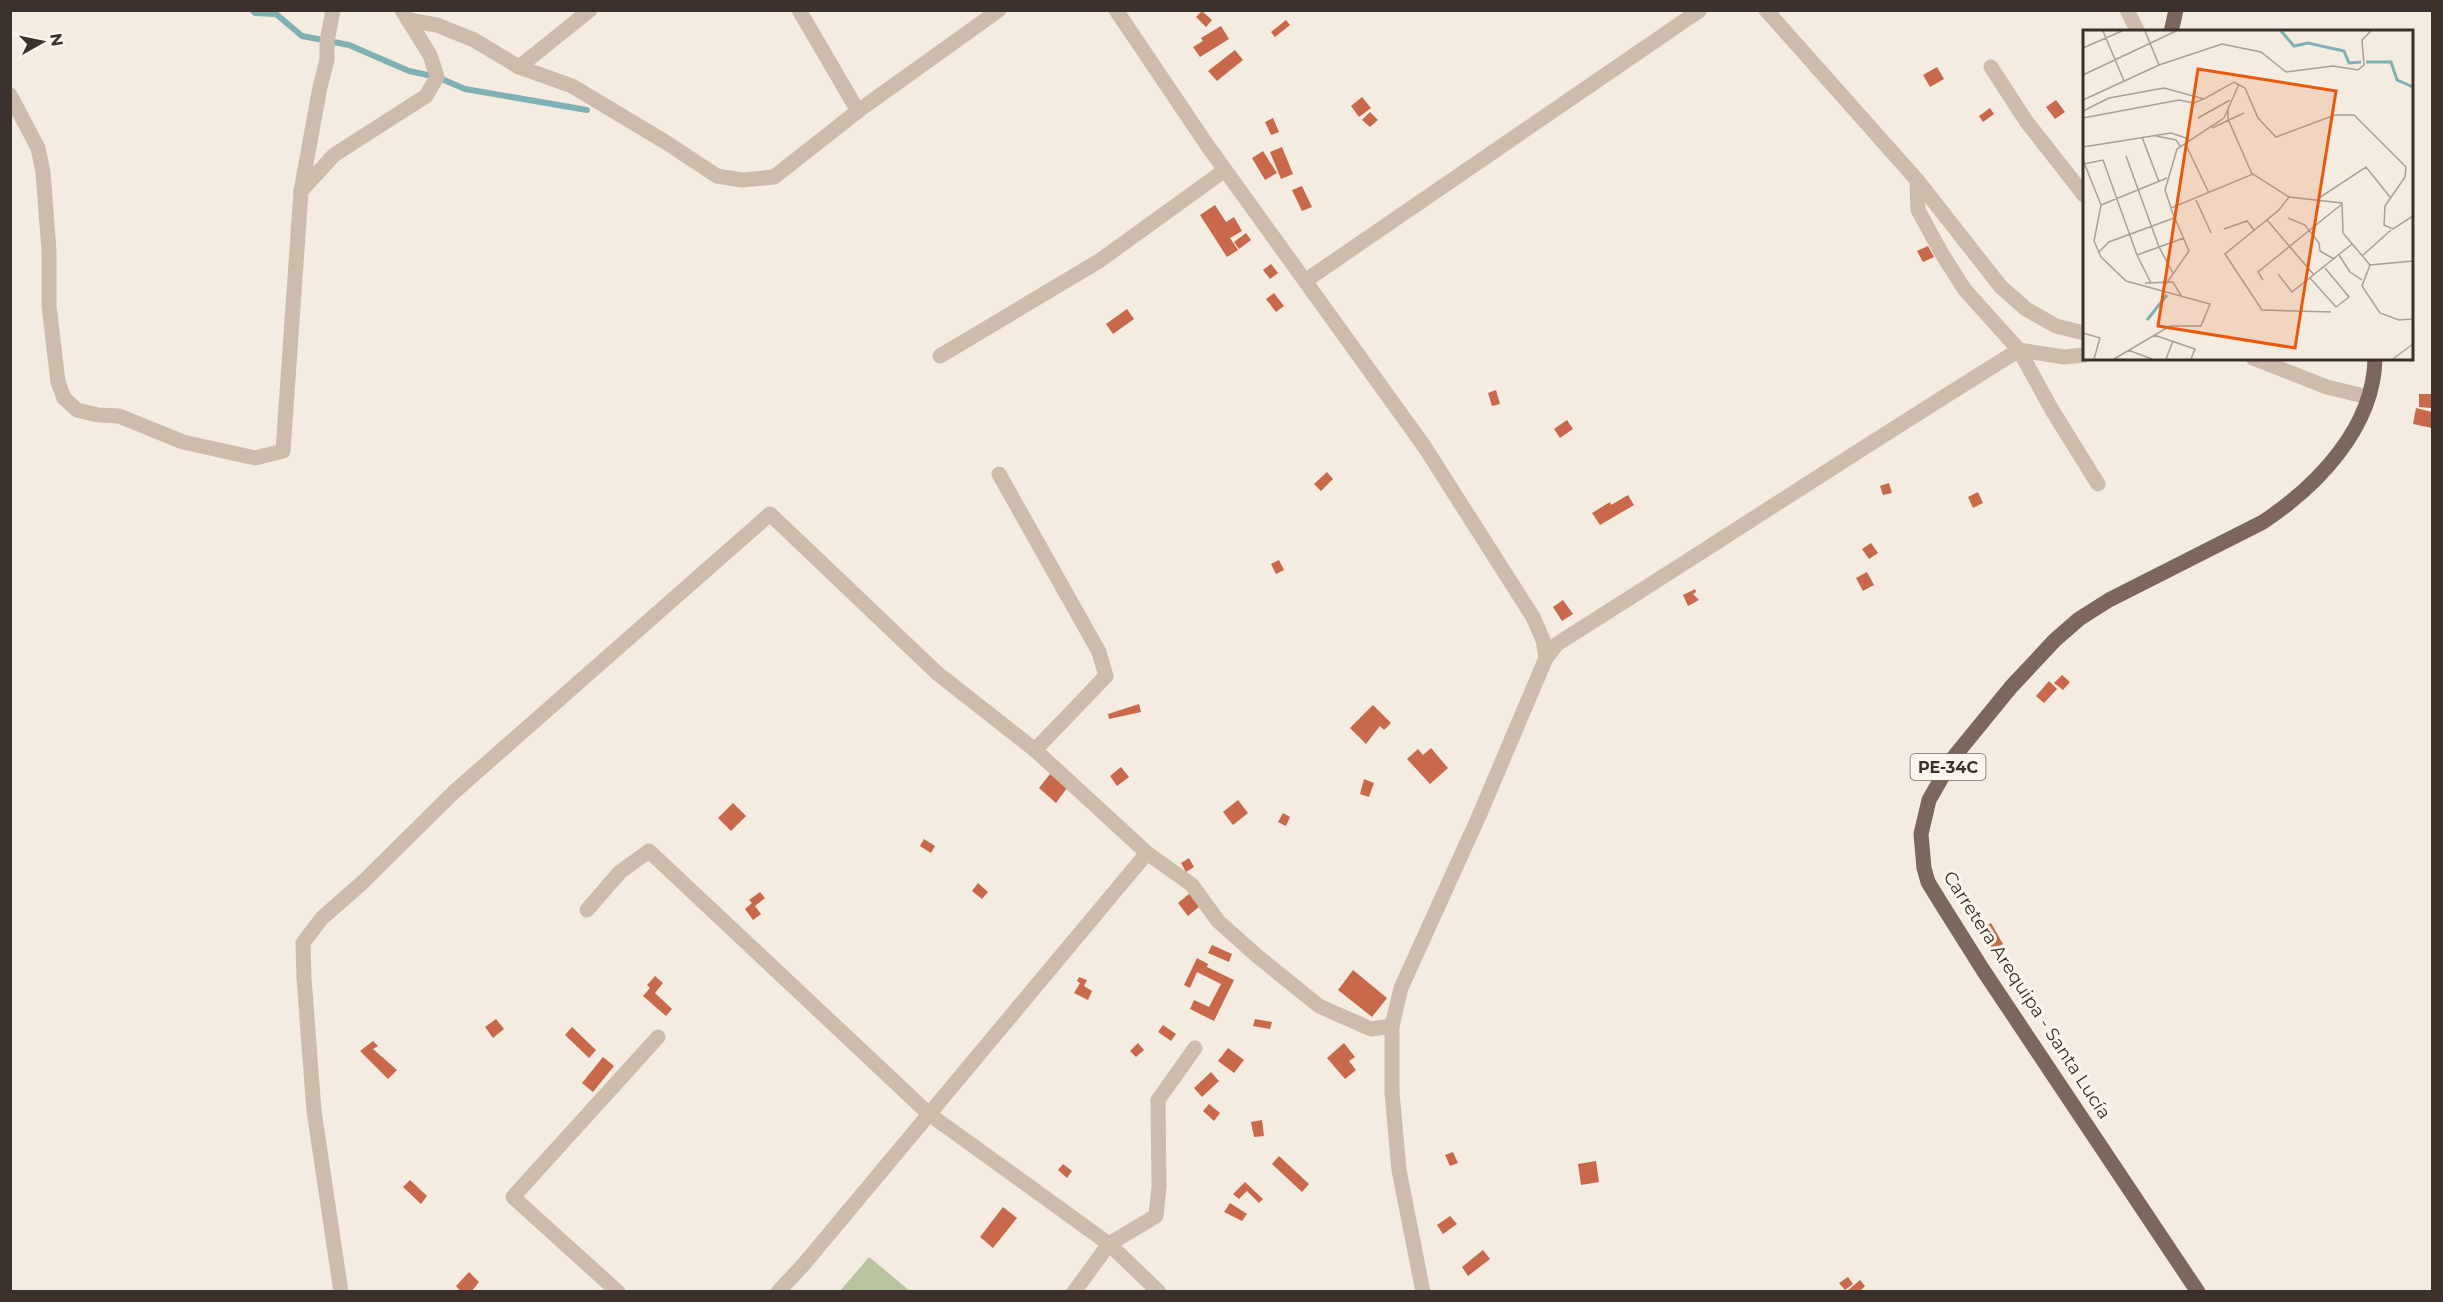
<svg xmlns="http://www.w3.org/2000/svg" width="2443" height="1302" viewBox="0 0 2443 1302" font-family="Montserrat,sans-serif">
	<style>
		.green { fill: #b8c4a0 }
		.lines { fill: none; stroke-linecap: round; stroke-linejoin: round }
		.stream { stroke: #7fb0b2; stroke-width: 6 }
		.building { fill: #c8694b }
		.street { stroke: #cdbbac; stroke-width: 15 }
		.primary { stroke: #7d675c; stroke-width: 15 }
		.labels { text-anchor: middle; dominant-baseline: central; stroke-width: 6; stroke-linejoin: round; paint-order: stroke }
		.shield { fill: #fbf5ee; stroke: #756b66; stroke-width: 1.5 }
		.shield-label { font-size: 16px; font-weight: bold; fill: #3b302b }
		.street-label { font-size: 18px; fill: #3b302b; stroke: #fbf5ee }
		.inset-river { fill: none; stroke: #7fb0b2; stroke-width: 3 }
		.inset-road { fill: none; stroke: #aaa098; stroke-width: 1.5 }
		.view { fill: #e8590c; fill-opacity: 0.15; stroke: #e8590c; stroke-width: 3 }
		.inset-edge { fill: none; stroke: #3b302b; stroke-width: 3 }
	</style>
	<rect width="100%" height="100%" fill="#f4ebe1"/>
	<!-- green -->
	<polygon class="green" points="869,1257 910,1291 840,1291"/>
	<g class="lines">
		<!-- stream -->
		<polyline class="stream" points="252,10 255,13 276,14 302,36 349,45 409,71 437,77 465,89 587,110"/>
	</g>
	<!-- building -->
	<g class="building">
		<polygon points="1202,11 1212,20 1206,27 1196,17"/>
		<polygon points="1286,20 1290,25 1275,37 1271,32"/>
		<polygon points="1221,26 1229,39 1200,57 1193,47 1203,41 1201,38"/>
		<polygon points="1235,50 1243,60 1217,81 1208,71"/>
		<polygon points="1937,67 1944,79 1930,87 1923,75"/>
		<polygon points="1362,97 1371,108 1359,117 1351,106"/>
		<polygon points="2056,100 2065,112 2055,119 2046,107"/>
		<polygon points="1990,108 1994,114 1983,122 1979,116"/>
		<polygon points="1370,112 1378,120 1370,127 1362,120"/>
		<polygon points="1273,118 1279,132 1271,135 1265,122"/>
		<polygon points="1282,147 1293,174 1281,179 1270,152"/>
		<polygon points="1263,151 1277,173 1265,180 1252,158"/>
		<polygon points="1302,186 1312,207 1302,211 1292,190"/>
		<polygon points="1215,205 1226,222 1234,217 1242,231 1230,238 1238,250 1227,257 1200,215"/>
		<polygon points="1246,233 1251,240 1239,249 1234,242"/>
		<polygon points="1928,246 1934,257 1923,262 1917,251"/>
		<polygon points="1271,264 1278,273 1270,279 1263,270"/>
		<polygon points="1274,293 1284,306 1276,312 1266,299"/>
		<polygon points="1127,309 1134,319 1113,334 1106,324"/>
		<polygon points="1496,390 1500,404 1492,406 1488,393"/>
		<polygon points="2419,394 2431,394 2431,408 2419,407"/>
		<polygon points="2416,408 2432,412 2432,428 2413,424"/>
		<polygon points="1567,420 1573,429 1560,438 1554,429"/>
		<polygon points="1327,472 1333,479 1321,491 1314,484"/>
		<polygon points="1889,483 1892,493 1883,495 1880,486"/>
		<polygon points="1978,492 1983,503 1973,508 1968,497"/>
		<polygon points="1628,495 1634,505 1600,525 1592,513 1610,502 1611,505"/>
		<polygon points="1871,543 1878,553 1869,559 1862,549"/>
		<polygon points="1279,560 1284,570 1276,574 1271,564"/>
		<polygon points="1867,572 1874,585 1863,591 1856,578"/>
		<polygon points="1695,589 1696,592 1693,594 1699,600 1688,606 1683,595"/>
		<polygon points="1563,600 1573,614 1562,621 1553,607"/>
		<polygon points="2062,675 2070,682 2063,690 2054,683"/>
		<polygon points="2049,681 2057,689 2044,703 2036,696"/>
		<polygon points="1139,704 1141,712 1109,719 1108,714"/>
		<polygon points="1373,705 1391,723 1384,730 1380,726 1366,744 1350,728"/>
		<polygon points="1431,748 1448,768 1430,784 1407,759 1418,749 1423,755"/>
		<polygon points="1121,767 1129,777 1117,786 1110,776"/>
		<polygon points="1050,774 1067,788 1056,803 1039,788"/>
		<polygon points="1364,779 1374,783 1369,797 1360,794"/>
		<polygon points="1238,800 1248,813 1233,825 1223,812"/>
		<polygon points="733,803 746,816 731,831 718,818"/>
		<polygon points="1283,813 1290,817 1286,826 1278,822"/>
		<polygon points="924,839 935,846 931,853 920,846"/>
		<polygon points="1189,858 1194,867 1186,872 1181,863"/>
		<polygon points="978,883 988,892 982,899 972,891"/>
		<polygon points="760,892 765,898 755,906 761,914 753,920 745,909 752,903 749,900"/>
		<polygon points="1189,894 1200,906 1188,916 1178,903"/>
		<polygon points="1991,923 2003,944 1993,950 1981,929"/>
		<polygon points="1212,945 1232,954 1229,962 1208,953"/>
		<polygon points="1197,958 1208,964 1207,967 1234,980 1214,1021 1190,1009 1194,1000 1209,1007 1221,984 1197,972 1190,988 1184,985"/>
		<polygon points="1353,970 1387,998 1372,1017 1338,990"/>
		<polygon points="655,976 663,983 655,993 672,1009 666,1016 643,996 650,988 647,985"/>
		<polygon points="1079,977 1087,980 1084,986 1092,991 1088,1000 1074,993 1080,983 1077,981"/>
		<polygon points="496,1019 504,1029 493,1038 485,1027"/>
		<polygon points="1255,1019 1272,1022 1270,1029 1253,1026"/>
		<polygon points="1163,1025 1176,1034 1171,1041 1158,1032"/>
		<polygon points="572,1027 596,1050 589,1058 565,1035"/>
		<polygon points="373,1041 378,1046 373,1049 397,1070 388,1079 360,1051"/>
		<polygon points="1138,1043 1144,1050 1136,1057 1130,1051"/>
		<polygon points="1344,1043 1355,1057 1349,1061 1356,1070 1345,1079 1327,1058"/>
		<polygon points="1228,1048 1244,1060 1234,1073 1218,1061"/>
		<polygon points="603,1057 614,1066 593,1092 582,1083"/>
		<polygon points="1211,1072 1219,1081 1202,1097 1194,1088"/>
		<polygon points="1209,1104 1220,1113 1214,1121 1203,1111"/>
		<polygon points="1262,1120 1264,1136 1254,1137 1251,1122"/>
		<polygon points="1453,1152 1458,1163 1450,1166 1445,1155"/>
		<polygon points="1279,1156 1309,1184 1302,1192 1272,1164"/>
		<polygon points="1596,1161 1599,1182 1581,1185 1578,1164"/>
		<polygon points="1063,1164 1072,1171 1067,1178 1058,1170"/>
		<polygon points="410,1180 427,1196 421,1204 403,1187"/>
		<polygon points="1245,1182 1263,1199 1259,1203 1247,1191 1239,1199 1233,1194"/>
		<polygon points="1230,1203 1247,1214 1242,1221 1224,1212"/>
		<polygon points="1003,1207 1017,1218 993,1248 980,1237"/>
		<polygon points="1450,1216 1457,1224 1443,1234 1437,1225"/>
		<polygon points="1483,1250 1490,1259 1468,1276 1462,1267"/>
		<polygon points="469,1272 479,1282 471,1292 461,1292 456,1286"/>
		<polygon points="1848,1277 1853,1284 1845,1290 1839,1283"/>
		<polygon points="1860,1280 1865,1286 1859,1292 1846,1292"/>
	</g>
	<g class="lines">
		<!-- street -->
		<g class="street">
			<polyline points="799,10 858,111"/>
			<polyline points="1116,10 1207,145 1424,446 1533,617 1543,640 1546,658 1479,816 1401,988 1392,1026 1392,1093 1399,1170 1423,1292"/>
			<polyline points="1766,10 1917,180 2001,287 2026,309 2056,326 2084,333"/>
			<polyline points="2127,10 2138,32"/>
			<polyline points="408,20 437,25 474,40 519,67 572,86 667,143 717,176 742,180 774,177 858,111 999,10"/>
			<polyline points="519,67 590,10"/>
			<polyline points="1991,67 2026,121 2084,195"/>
			<polyline points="10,95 38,148 43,172 49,251 49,306 58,382 64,398 77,410 98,415 119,416 183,442 255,458 283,451 301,191 320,87 327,60 327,41 333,10"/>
			<polyline points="1917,180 1918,210 1942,254 1965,290 2019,350 2052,410 2098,484"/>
			<polyline points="301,191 334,155 426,96 437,77 430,55 402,10"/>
			<polyline points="1305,281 1700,10"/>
			<polyline points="940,356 1099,261 1225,170"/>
			<polyline points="2253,358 2327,387 2368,397"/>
			<polyline points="999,474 1099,652 1106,676 1035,750"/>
			<path d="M1546,658L1557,644C1711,547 1864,446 2019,350L2064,357L2084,355"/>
			<polyline points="587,910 620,872 649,851 929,1114 1109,1244 1159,1292"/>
			<polyline points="341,1292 314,1111 304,978 303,943 322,918 363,882 454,792 770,514 937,673 1035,750 1147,853 1192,885 1218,921 1256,955 1319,1006 1371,1029 1392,1026"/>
			<polyline points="618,1292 513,1197 658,1037"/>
			<polyline points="778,1292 804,1264 1147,853"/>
			<polyline points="1074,1292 1109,1244 1156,1216 1159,1186 1158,1100 1195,1048"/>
		</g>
		<!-- primary -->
		<g class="primary">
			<polyline points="2171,32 2176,10"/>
			<path d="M2198,1292L1983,970L1939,900L1928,882L1924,868L1921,834L1929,800L1953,758L2011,687L2055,640L2079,619L2109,600L2263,522C2317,486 2374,428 2375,358"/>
		</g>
	</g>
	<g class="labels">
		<!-- shield labels -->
		<rect class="shield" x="1910.5" y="754" width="75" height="26" rx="4.5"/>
		<g class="shield-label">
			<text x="1948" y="767">PE-34C</text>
		</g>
		<!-- street labels -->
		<g class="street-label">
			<text transform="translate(2027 995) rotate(57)">Carretera Arequipa - Santa Lucía</text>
		</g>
	</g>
	<!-- overview -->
	<g transform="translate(2083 30)">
		<rect width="330" height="330" fill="#f4ebe1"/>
		<path class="inset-river" d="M198,1L211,16L225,13L261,21L266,33L278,32M283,32H308L314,50L330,57M64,290L84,265"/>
		<path class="inset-road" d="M20,1L41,51M62,1L76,35M0,18L39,1M0,45L93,1M156,54L141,88L94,119L82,160L88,178L170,144L206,167L259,173L260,203L287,235M0,70L76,35L139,14L178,22L203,42L250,36L275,40L281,35L279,10L288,1M145,80V89L169,144M0,81L26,68L81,58L121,69L151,52L162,58L175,88L193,107L252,85H271L323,137L322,147L302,176L301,195L310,199L330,186M0,88L96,70L111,73L120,69M115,88L147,70M129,98L161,83M73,106L93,110L97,116M59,107L76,152M102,113L126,163M0,117L88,103L106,109M43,126L76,217L90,243M0,130L18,175L11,211L18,227L43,251L127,274L118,296H87L31,329M1,134L20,130L54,225L68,253M206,167L196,180L142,224L179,280L248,282M236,168L283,137L307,167M113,170L128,203M18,175L84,148M205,188L222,195L236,213L237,221L251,229M184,190L231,245M141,199L164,191L171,200M15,223L26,212L91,188M54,225L101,208M256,225L267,242L279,250M279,226L308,200M330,231L287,235L279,256L297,283L316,290L330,289M195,244L209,262L269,214M227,248L253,277L266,267L242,238M180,250L175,242L259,174M62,253L90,252L99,267M83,254L106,221L88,179M0,303L17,308L11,329M71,305L112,319L108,329M45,320L69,329M83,329L90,311M310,329L330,314"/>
		<path class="view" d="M115,39L253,61L212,318L75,296Z"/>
		<rect width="330" height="330" class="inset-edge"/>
	</g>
	<!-- border -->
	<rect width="2443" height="1302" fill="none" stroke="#3b302b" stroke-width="24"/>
	<!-- north arrow -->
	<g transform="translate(42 42) rotate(81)" stroke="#fbf5ee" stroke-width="4.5" paint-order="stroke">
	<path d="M0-4.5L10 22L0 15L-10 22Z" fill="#3b302b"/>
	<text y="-9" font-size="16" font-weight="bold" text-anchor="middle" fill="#3b302b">N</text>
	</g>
</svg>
